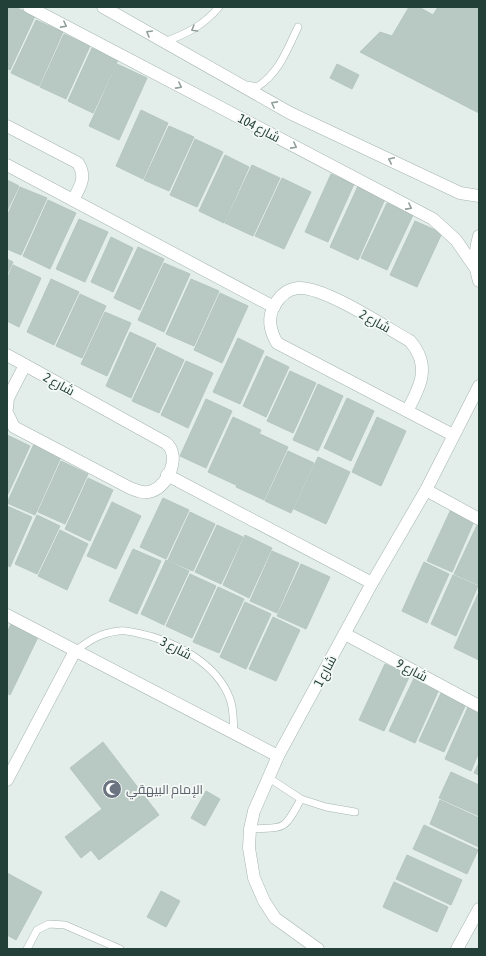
<svg xmlns="http://www.w3.org/2000/svg" width="486" height="956" viewBox="0 0 486 956" font-family="'Asap Condensed',Cairo,sans-serif">
	<style>
		.building { fill: #b8c8c2; stroke: #b5c7c0 }
		.lines { fill: none; stroke-linecap: round; stroke-linejoin: round }
		.service-casing { stroke: #a5b5b0; stroke-width: 8 }
		.minor-casing { stroke: #a5b5b0; stroke-width: 13 }
		.tertiary-casing { stroke: #a5b5b0; stroke-width: 13 }
		.service { stroke: #fff; stroke-width: 7 }
		.minor { stroke: #fff; stroke-width: 12 }
		.tertiary { stroke: #fff; stroke-width: 12 }
		.oneway { stroke: #909f9c }
		.labels { text-anchor: middle; dominant-baseline: central; stroke-width: 3.5; stroke-linejoin: round; paint-order: stroke }
		.street-label { font-size: 13px; fill: #223f38; stroke: #f4f9f6 }
		.worship-label { font-size: 13px; fill: #5b616d; stroke: #f4f9f6; text-anchor: start }
	</style>
	<rect width="100%" height="100%" fill="#e3ede9"/>
	<!-- building -->
	<g class="building">
		<polygon points="8,7 15,7 35,16 10,70 7,68"/>
		<polygon points="409,7 419,7 433,15 438,7 479,7 479,113 360,52 380,32 392,36"/>
		<polygon points="36,20 63,32 39,86 11,73"/>
		<polygon points="64,34 90,46 66,99 40,87"/>
		<polygon points="92,48 118,60 93,113 68,101"/>
		<polygon points="117,64 147,78 119,140 89,126"/>
		<polygon points="337,64 359,75 352,89 330,78"/>
		<polygon points="141,110 168,123 143,179 116,166"/>
		<polygon points="169,126 194,137 169,191 144,180"/>
		<polygon points="195,139 223,152 197,207 170,195"/>
		<polygon points="225,155 249,167 224,223 199,211"/>
		<polygon points="252,165 280,178 253,236 225,223"/>
		<polygon points="331,174 354,184 328,242 305,232"/>
		<polygon points="282,178 311,192 284,249 255,236"/>
		<polygon points="7,180 19,186 7,211"/>
		<polygon points="358,186 385,199 358,260 330,247"/>
		<polygon points="20,187 47,198 21,255 7,249 7,216"/>
		<polygon points="48,200 76,213 50,269 23,256"/>
		<polygon points="387,203 413,215 387,270 361,258"/>
		<polygon points="79,219 108,232 85,282 56,269"/>
		<polygon points="415,221 442,233 417,287 390,275"/>
		<polygon points="111,237 133,248 113,292 91,282"/>
		<polygon points="138,247 164,259 140,310 114,298"/>
		<polygon points="7,259 13,262 7,275"/>
		<polygon points="164,263 190,274 164,332 138,320"/>
		<polygon points="13,265 41,278 19,327 7,321 7,279"/>
		<polygon points="51,279 79,292 54,345 27,332"/>
		<polygon points="191,279 219,291 194,346 166,334"/>
		<polygon points="220,293 248,306 222,363 194,350"/>
		<polygon points="80,294 106,306 82,358 56,346"/>
		<polygon points="105,312 131,323 107,376 81,364"/>
		<polygon points="130,332 156,344 131,398 106,386"/>
		<polygon points="238,338 264,351 240,404 213,392"/>
		<polygon points="157,347 184,360 159,413 132,401"/>
		<polygon points="266,356 289,367 266,417 243,406"/>
		<polygon points="186,361 213,373 188,428 161,415"/>
		<polygon points="290,371 316,383 293,433 267,421"/>
		<polygon points="318,384 343,396 318,451 293,440"/>
		<polygon points="347,398 374,411 351,461 324,448"/>
		<polygon points="206,399 232,411 206,468 180,456"/>
		<polygon points="233,417 261,430 236,485 208,472"/>
		<polygon points="377,417 406,431 381,486 352,472"/>
		<polygon points="260,434 288,447 264,500 236,487"/>
		<polygon points="7,435 30,446 8,494 7,494"/>
		<polygon points="34,444 61,457 35,515 7,503"/>
		<polygon points="288,451 314,463 291,513 265,501"/>
		<polygon points="318,457 350,472 326,524 294,509"/>
		<polygon points="61,461 88,474 65,524 38,512"/>
		<polygon points="88,478 113,490 90,541 65,529"/>
		<polygon points="163,498 189,510 166,559 140,547"/>
		<polygon points="112,502 141,516 116,569 87,556"/>
		<polygon points="7,506 32,517 10,567 7,565"/>
		<polygon points="452,507 475,519 452,572 427,561"/>
		<polygon points="190,512 215,524 193,571 168,560"/>
		<polygon points="37,515 60,526 37,574 15,564"/>
		<polygon points="479,521 479,585 454,574"/>
		<polygon points="217,525 243,537 221,584 195,572"/>
		<polygon points="60,530 88,544 67,590 38,576"/>
		<polygon points="245,535 272,548 249,598 223,585"/>
		<polygon points="133,549 161,561 137,614 109,601"/>
		<polygon points="272,551 299,563 277,613 250,601"/>
		<polygon points="166,560 189,571 164,625 141,614"/>
		<polygon points="424,562 449,574 427,623 402,611"/>
		<polygon points="301,564 330,577 306,629 277,616"/>
		<polygon points="190,574 216,586 192,638 166,626"/>
		<polygon points="453,575 478,586 456,636 431,624"/>
		<polygon points="218,587 244,599 219,653 193,642"/>
		<polygon points="478,594 479,594 479,660 454,648"/>
		<polygon points="245,602 271,614 246,669 220,657"/>
		<polygon points="273,617 300,630 276,681 249,669"/>
		<polygon points="12,622 39,635 10,695 7,693 7,632"/>
		<polygon points="385,664 410,675 384,731 359,720"/>
		<polygon points="415,676 440,687 415,743 389,731"/>
		<polygon points="441,693 466,704 444,752 419,741"/>
		<polygon points="468,707 479,712 479,752 471,771 445,759"/>
		<polygon points="103,742 159,815 99,860 91,850 81,858 65,837 102,809 70,768"/>
		<polygon points="479,763 479,775 474,773"/>
		<polygon points="451,772 479,785 479,816 439,798"/>
		<polygon points="206,791 220,799 205,826 191,818"/>
		<polygon points="440,800 479,818 479,847 430,824"/>
		<polygon points="424,825 478,850 467,874 413,849"/>
		<polygon points="407,855 462,880 451,905 396,879"/>
		<polygon points="7,873 42,892 16,940 7,935"/>
		<polygon points="394,882 448,907 437,932 383,907"/>
		<polygon points="161,891 180,901 166,927 147,917"/>
	</g>
	<g class="lines">
		<!-- service casing -->
		<g class="service-casing">
			<g id="service">
				<path d="M164,42C186,34 203,26 219,7"/>
				<path d="M248,85L257,87C279,73 287,50 298,27"/>
				<path d="M75,651C90,640 100,633 119,631C124,630 131,632 137,633C173,640 217,663 230,699C234,709 233,722 234,733"/>
				<polyline points="301,799 326,807 355,812"/>
				<path d="M250,829C286,827 283,832 301,799L269,778"/>
				<polyline points="27,949 37,930 49,924 65,925 120,949"/>
			</g>
		</g>
		<!-- minor casing -->
		<g class="minor-casing">
			<g id="minor">
				<path d="M7,126L78,163C87,177 80,187 73,200"/>
				<polyline points="7,165 274,307"/>
				<path d="M7,355L166,443C181,455 169,485 152,491C145,494 137,491 130,488L14,427L7,413"/>
				<polyline points="7,408 8,398 25,365"/>
				<path d="M407,411C421,386 431,365 410,341C385,327 324,286 298,288C287,289 279,297 274,306C267,319 270,331 277,343L453,435"/>
				<polyline points="167,475 372,583"/>
				<polyline points="426,490 479,519"/>
				<polyline points="7,615 278,756"/>
				<polyline points="345,634 479,706"/>
				<polyline points="7,780 75,651"/>
				<polyline points="318,949 275,918 264,901 254,878 249,848 250,829 254,811 278,756 372,583 426,490 479,386"/>
				<polyline points="457,949 479,909"/>
			</g>
		</g>
		<!-- tertiary casing -->
		<g class="tertiary-casing">
			<g id="tertiary">
				<polyline points="29,7 433,219 456,240 474,266"/>
				<polyline points="103,7 290,113 460,193 479,196"/>
				<path d="M479,236C474,252 474,265 479,281"/>
			</g>
		</g>
		<!-- service -->
		<use href="#service" class="service"/>
		<!-- minor -->
		<use href="#minor" class="minor"/>
		<!-- tertiary -->
		<use href="#tertiary" class="tertiary"/>
	</g>
	<!-- one-way arrows -->
	<defs><path id="oneway-chevron" d="M-2-3.5L2.5 0L-2 3.5" fill="none" stroke-width="1.6" stroke-linecap="round" stroke-linejoin="round"/></defs>
	<g class="oneway">
		<use href="#oneway-chevron" transform="translate(64 25) rotate(28)"/>
		<use href="#oneway-chevron" transform="translate(194 29) rotate(150)"/>
		<use href="#oneway-chevron" transform="translate(149 33) rotate(-150)"/>
		<use href="#oneway-chevron" transform="translate(179 86) rotate(28)"/>
		<use href="#oneway-chevron" transform="translate(274 104) rotate(-151)"/>
		<use href="#oneway-chevron" transform="translate(294 146) rotate(28)"/>
		<use href="#oneway-chevron" transform="translate(391 160) rotate(-155)"/>
		<use href="#oneway-chevron" transform="translate(409 207) rotate(28)"/>
	</g>
	<!-- icons -->
	<defs>
		<g id="mosque-disc" transform="scale(1)"><circle r="9.5" fill="#6b7280" stroke="#f4f9f6"/><path d="M3.5-4.9A6 6 0 1 0 3.5 4.9A5 5 0 1 1 3.5-4.9Z" fill="#fff"/></g>
	</defs>
	<g fill-rule="evenodd">
		<use href="#mosque-disc" x="112" y="789"/>
	</g>
	<g class="labels">
		<!-- street labels -->
		<g class="street-label">
			<text transform="translate(259 128) rotate(28)">شارع 104</text>
			<text transform="translate(375 321) rotate(29)">شارع 2</text>
			<text transform="translate(59 384) rotate(29)">شارع 2</text>
			<text transform="translate(176 648) rotate(27)">شارع 3</text>
			<text transform="translate(412 670) rotate(28)">شارع 9</text>
			<text transform="translate(325 671) rotate(-62)">شارع 1</text>
		</g>
		<!-- worship labels -->
		<g class="worship-label">
			<text x="126" y="789">الإمام البيهقي</text>
		</g>
	</g>
	<!-- border -->
	<rect width="486" height="956" fill="none" stroke="#223f38" stroke-width="16"/>
</svg>
